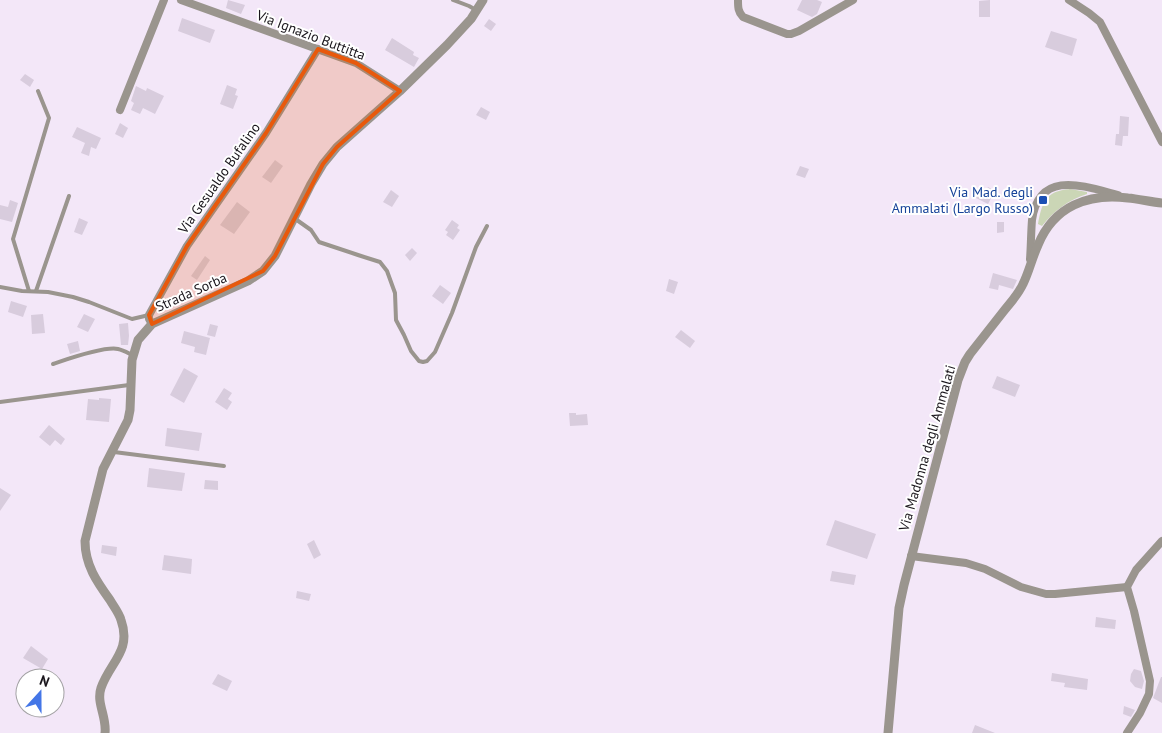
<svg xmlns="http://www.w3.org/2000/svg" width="1162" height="733" viewBox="0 0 1162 733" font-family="'PT Sans',sans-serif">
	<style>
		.green { fill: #cbd6b6 }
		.building { fill: #d8ccdd }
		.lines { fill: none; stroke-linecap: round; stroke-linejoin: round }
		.service { stroke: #9a958e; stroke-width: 4 }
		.minor { stroke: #9a958e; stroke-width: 8 }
		.tertiary { stroke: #9a958e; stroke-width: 9 }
		.marked { fill: #e8590c; fill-opacity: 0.2; stroke: #e8590c; stroke-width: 4; stroke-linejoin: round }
		.transit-dot { fill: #1a4fb4; stroke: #fff; stroke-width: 2 }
		.labels { text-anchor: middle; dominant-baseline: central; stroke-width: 4; stroke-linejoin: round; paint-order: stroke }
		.street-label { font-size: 14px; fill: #1a161c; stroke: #fff }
		.transit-label { font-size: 14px; fill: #164399; stroke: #fff; text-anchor: end }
	</style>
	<rect width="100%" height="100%" fill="#f3e7f8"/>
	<!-- green -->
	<path class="green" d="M1070,189L1087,192V194C1068,200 1054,211 1042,226L1038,224C1042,203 1045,191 1070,189Z"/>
	<!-- building -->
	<g class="building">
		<polygon points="228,0 245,5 241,14 226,8"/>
		<polygon points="802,0 817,0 822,2 817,14 812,17 797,10"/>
		<polygon points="990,0 990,17 979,17 979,1"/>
		<polygon points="182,18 215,30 210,43 178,31"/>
		<polygon points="489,19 496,24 491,31 484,26"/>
		<polygon points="1051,31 1077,39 1072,56 1045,47"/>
		<polygon points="392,38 414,52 413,55 419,58 414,67 385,50"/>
		<polygon points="25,74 34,80 30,87 20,80"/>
		<polygon points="227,85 237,89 235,95 238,96 233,109 220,104"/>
		<polygon points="136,86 146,91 147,88 164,96 155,114 143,108 140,114 131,110 134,103 131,101"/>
		<polygon points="481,107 490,112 486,120 476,115"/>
		<polygon points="1120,116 1129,117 1128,136 1123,136 1122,146 1115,145 1116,134 1119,134"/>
		<polygon points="120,123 128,128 123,138 115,134"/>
		<polygon points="77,127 101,138 96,149 91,147 89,156 81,153 85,143 72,137"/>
		<polygon points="275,160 283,166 271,183 262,177"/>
		<polygon points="800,166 809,169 805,178 796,175"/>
		<polygon points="988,187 995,191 988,204 976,198 981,188 986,191"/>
		<polygon points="391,190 399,196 392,207 383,202"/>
		<polygon points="10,200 18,203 12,222 0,219 0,205 8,207"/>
		<polygon points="237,202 250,212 234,234 220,225"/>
		<polygon points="79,218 88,222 82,235 74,232"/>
		<polygon points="452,220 459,225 457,228 460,230 453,240 446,235 448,232 445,230"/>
		<polygon points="997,222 1004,222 1004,232 997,233"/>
		<polygon points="412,248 417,253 410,261 405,255"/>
		<polygon points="205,256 210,260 197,280 191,276"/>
		<polygon points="993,273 1017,280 1013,289 999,285 998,290 989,288"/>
		<polygon points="669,279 678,282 674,294 666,291"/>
		<polygon points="440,285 451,293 443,304 432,296"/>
		<polygon points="11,301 27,306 23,317 8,312"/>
		<polygon points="43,314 45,333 32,334 31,315"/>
		<polygon points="84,314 95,319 88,332 77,327"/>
		<polygon points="128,323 129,336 128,345 121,345 119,324"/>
		<polygon points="210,324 218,326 215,337 207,335"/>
		<polygon points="681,330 695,341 690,348 675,337"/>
		<polygon points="184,331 210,338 206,355 194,352 195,347 181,343"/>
		<polygon points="78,341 80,351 70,354 67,344"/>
		<polygon points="184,368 198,376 184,403 170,395"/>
		<polygon points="997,376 1020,385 1015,397 992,388"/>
		<polygon points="224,388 232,393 228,399 232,402 227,410 215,402"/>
		<polygon points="99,398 111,399 109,422 86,420 88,399 99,400"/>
		<polygon points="569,413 576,413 576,415 587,414 588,425 570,426"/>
		<polygon points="49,425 65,439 61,445 55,440 50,446 39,437"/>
		<polygon points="167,428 202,433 199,451 165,446"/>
		<polygon points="149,468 185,473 182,491 147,487"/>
		<polygon points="205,480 218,481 218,490 204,489"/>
		<polygon points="0,488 11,495 0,511"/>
		<polygon points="835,520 876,534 867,559 826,545"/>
		<polygon points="314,540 321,555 314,559 307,544"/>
		<polygon points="102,545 117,547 116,556 101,553"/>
		<polygon points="164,555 192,559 191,574 162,570"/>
		<polygon points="832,571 856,575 854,585 830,581"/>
		<polygon points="297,591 311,594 309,601 296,598"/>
		<polygon points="1096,617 1116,620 1115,629 1095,627"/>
		<polygon points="31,646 48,659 42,669 23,658"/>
		<polygon points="1134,669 1141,671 1144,681 1142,689 1135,687 1130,681 1131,674"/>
		<polygon points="1052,673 1088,679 1087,690 1064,687 1065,683 1051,681"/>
		<polygon points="218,674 232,681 227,691 212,684"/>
		<polygon points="1161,677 1162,677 1162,703 1153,698"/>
		<polygon points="1124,706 1135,710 1131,717 1123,714"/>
		<polygon points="975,725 995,733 972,733"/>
	</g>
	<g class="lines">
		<!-- service -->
		<g class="service">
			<polyline points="453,0 469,6 476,10"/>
			<polyline points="294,218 311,230 319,242 358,255 380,262 387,271 395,293 396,320 404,335 411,351 419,361 423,362 427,361 435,352 452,313 476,247 487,226"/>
			<polyline points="0,287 22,291 48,292 73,297 89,302 132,319 149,315"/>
			<polyline points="29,291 13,239 49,118 38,91"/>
			<polyline points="36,291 69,196"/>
			<path d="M53,364C68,359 104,346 118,349C123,350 128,353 132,355"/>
			<polyline points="0,402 129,385"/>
			<polyline points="114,452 224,466"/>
		</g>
		<!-- minor -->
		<g class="minor">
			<polyline points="181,0 356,63 400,91"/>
			<path d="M738,0C738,7 738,12 743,17L787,34H791L799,31L853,0"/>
			<polyline points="1069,0 1089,13 1100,22 1162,142"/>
			<polyline points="120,110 164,0"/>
			<path d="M1030,259C1031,246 1031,232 1032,220C1039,169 1084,186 1118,195"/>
			<polyline points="152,324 149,319 149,315 187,246 266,133 318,49"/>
			<polyline points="911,556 966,563 985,569 1021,587 1046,594 1055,594 1127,587"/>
			<polyline points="1127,733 1140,713 1149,694 1150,681 1134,611 1127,587 1136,570 1162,541"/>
		</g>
		<!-- tertiary -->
		<g class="tertiary">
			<path d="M105,733C107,717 96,703 101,688C110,662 132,651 121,620C119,613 114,607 110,600C97,582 85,565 85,541L103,469L128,420L130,410L132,360L138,340L152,324L248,281L263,271L275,256L311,184L323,164L337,147L400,91L447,45L471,19L483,0"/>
			<path d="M888,733L899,608L904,585L958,380L965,362L970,354C981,340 992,326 1003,312C1010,303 1018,295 1023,284C1029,272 1032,258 1038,245C1054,206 1088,193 1128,198C1139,199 1151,202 1162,203"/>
		</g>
	</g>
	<!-- marked area -->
	<path class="marked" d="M318,49L356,63L400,91L337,147L323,164L275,256L263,271L152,324L149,315L187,246L266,133Z"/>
	<!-- markers -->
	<rect class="transit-dot" x="1038" y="195" width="10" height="10" rx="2.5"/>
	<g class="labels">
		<!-- street labels -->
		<g class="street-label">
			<text transform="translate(311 35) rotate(21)">Via Ignazio Buttitta</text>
			<text transform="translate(219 178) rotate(-55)">Via Gesualdo Bufalino</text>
			<text transform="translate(191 292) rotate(-24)">Strada Sorba</text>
			<text transform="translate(927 448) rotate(-74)">Via Madonna degli Ammalati</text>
		</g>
		<!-- transit labels -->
		<g class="transit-label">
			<text x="1033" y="192">Via Mad. degli<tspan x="1033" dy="16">Ammalati (Largo Russo)</tspan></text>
		</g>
	</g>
	<!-- north arrow -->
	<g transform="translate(40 693) rotate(21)"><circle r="24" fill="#ffffff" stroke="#a3a2a4"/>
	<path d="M0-4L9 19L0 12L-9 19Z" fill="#4476e7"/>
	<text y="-8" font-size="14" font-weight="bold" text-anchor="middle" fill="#1a161c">N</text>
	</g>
</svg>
